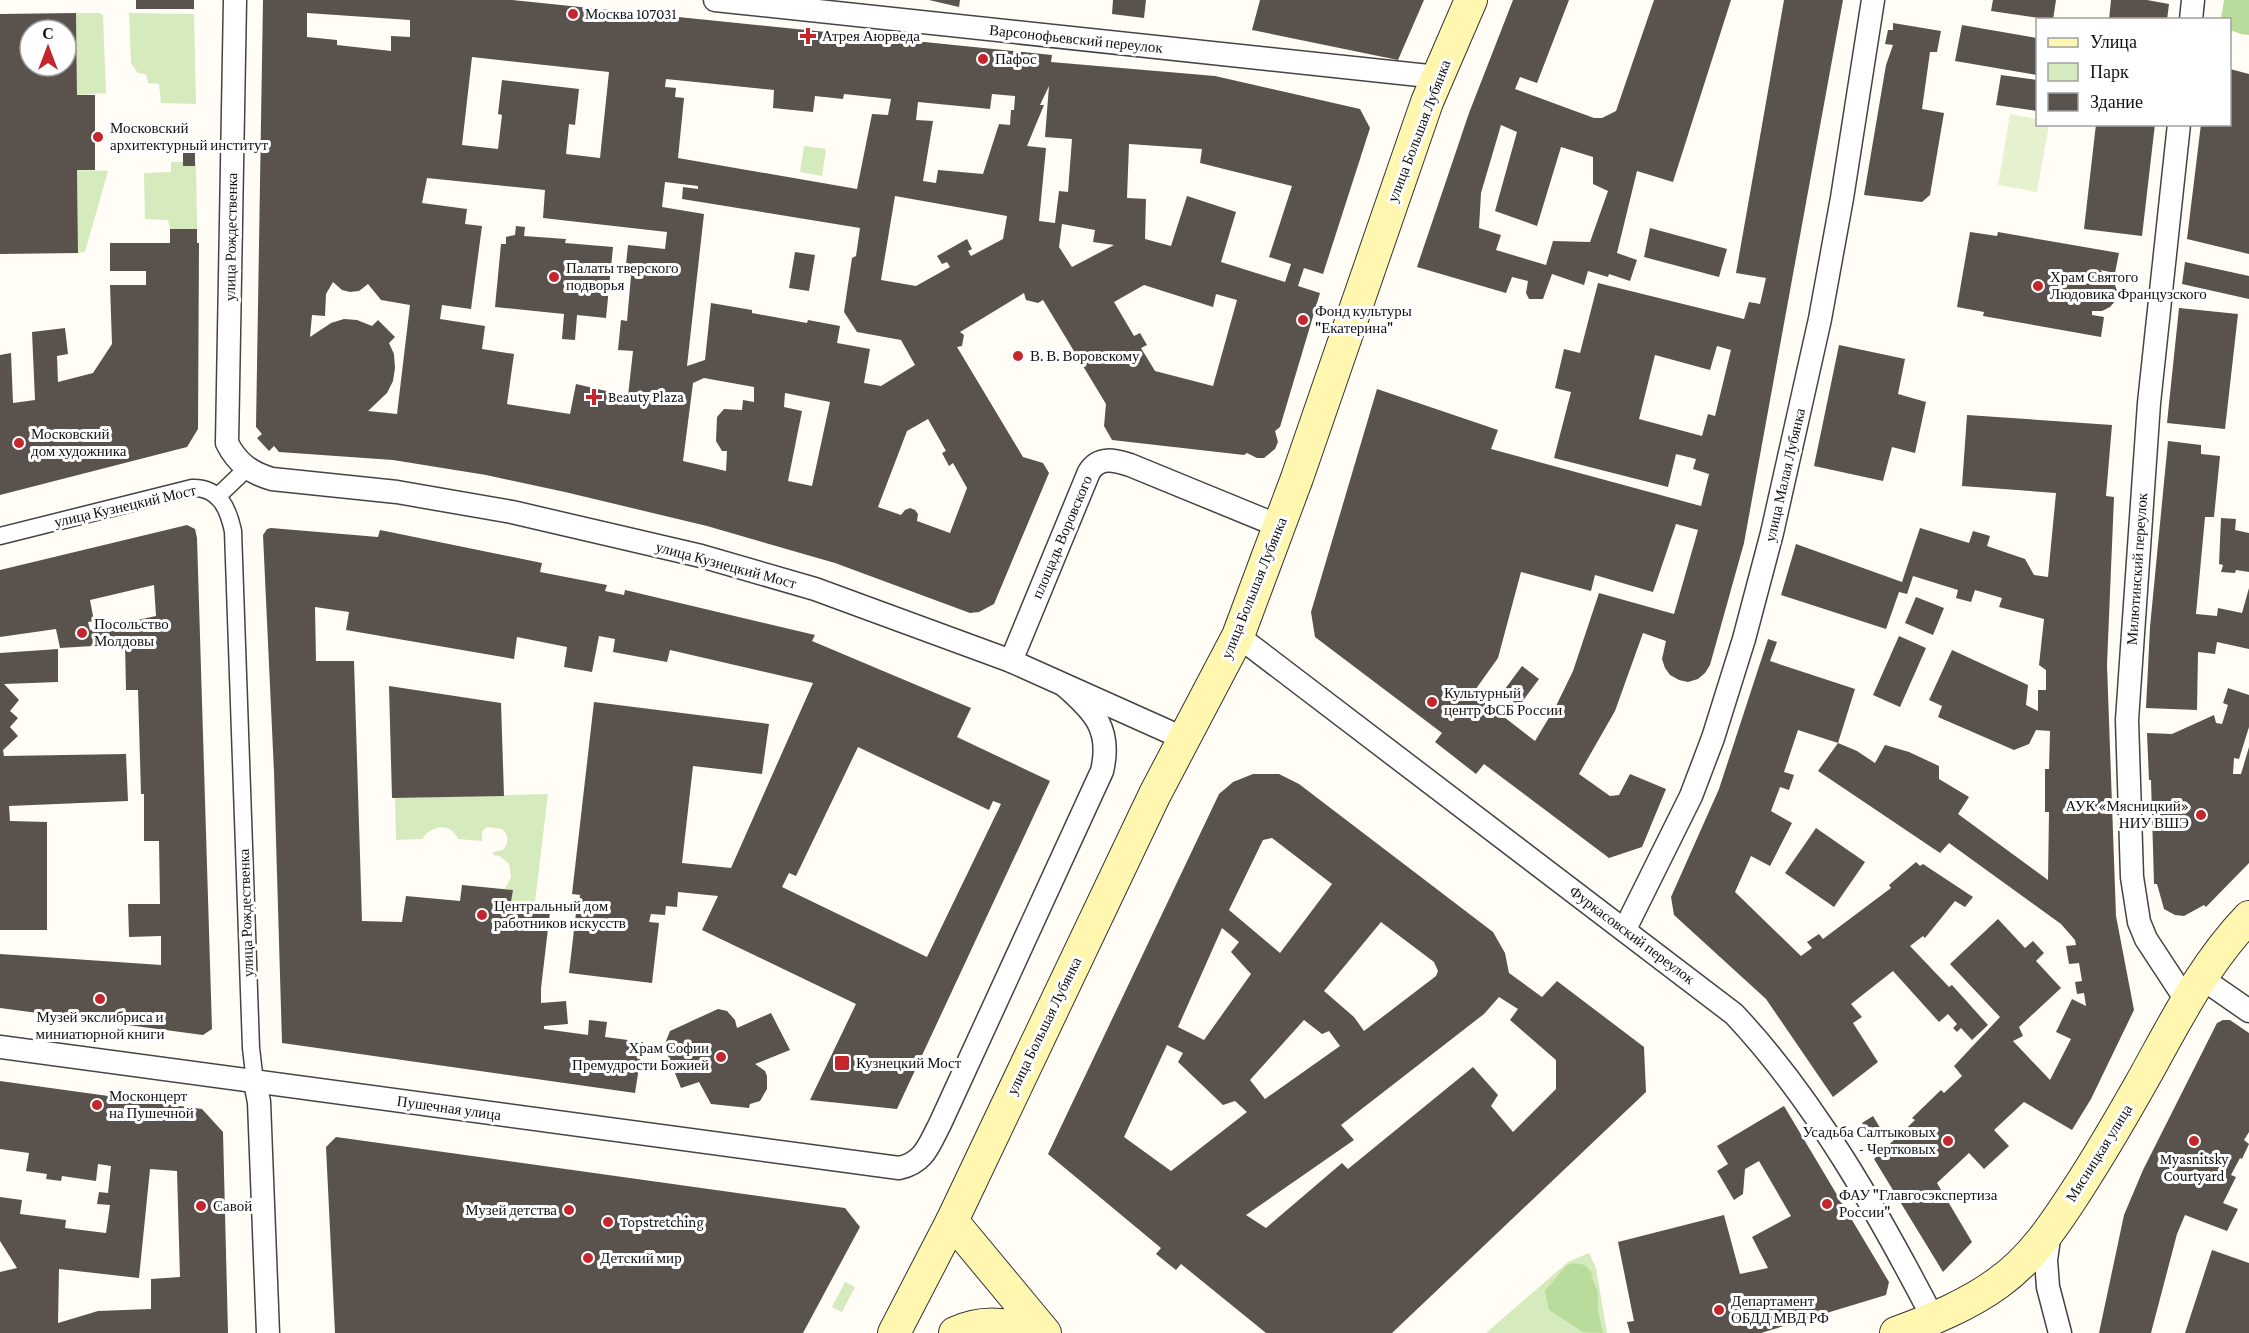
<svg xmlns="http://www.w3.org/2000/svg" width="2249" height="1333" viewBox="0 0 2249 1333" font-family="'Crimson Pro',serif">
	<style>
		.green { fill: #d5ebbd }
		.forest { fill: #b9dc9c }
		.pitch { fill: #e6f2cf }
		.building { fill: #5a524d; fill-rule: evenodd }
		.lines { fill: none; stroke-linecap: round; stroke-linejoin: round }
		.pedestrian-casing { stroke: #444; stroke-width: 19 }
		.minor-casing { stroke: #444; stroke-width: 25 }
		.secondary-casing { stroke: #333; stroke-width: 34 }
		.pedestrian { stroke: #fff; stroke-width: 16 }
		.minor { stroke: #fff; stroke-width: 22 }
		.secondary { stroke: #fff6b0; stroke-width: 32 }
		.poi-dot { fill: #c4262e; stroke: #fff; stroke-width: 2 }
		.labels { text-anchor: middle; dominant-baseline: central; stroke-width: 6; stroke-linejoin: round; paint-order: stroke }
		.poi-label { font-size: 15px; fill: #111; stroke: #fff; text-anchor: start }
		.street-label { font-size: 15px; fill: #111; stroke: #fff }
	</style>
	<rect width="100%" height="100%" fill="#fffdf5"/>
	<!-- green -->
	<g class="green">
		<polygon points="76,13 99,13 103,15 106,93 77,95"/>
		<polygon points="129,13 194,14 196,104 161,103 159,84 148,83 146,74 138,73 131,63"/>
		<polygon points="804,146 826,149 822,176 800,172"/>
		<polygon points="171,162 183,162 183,166 194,166 195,162 196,163 197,229 170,229 168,220 145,219 144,173 171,172"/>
		<polygon points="77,170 108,171 85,252 78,253"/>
		<path d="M548,794L534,910L510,908L513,890L505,889L511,877L509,864L500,856L493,855V852L503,850C509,842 509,835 502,829L487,827L482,832V841L458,839C450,822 432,825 422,839L396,840L395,798Z"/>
		<polygon points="1589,1253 1596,1268 1607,1333 1486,1333 1568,1262"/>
		<polygon points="845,1282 855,1287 842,1312 832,1307"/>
	</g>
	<!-- forest -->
	<g class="forest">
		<polygon points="2224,0 2249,0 2249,35 2241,34 2230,30 2230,20 2221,19"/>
		<polygon points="1573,1263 1585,1265 1593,1274 1591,1275 1598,1293 1598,1311 1603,1333 1583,1332 1549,1310 1545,1291 1566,1266"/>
	</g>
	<!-- pitch -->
	<polygon class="pitch" points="2010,114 2037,119 2038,124 2049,125 2037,192 1998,185"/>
	<!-- building -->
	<g class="building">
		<rect x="136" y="0" width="58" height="9"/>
		<path d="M263,0H512L1052,55L1051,62L1215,76L1360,109L1370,128L1323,274L1304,268L1298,286L1320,293L1280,427L1275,431L1278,442L1275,449L1264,458H1257L1247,453L1244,455L1112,440L1104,426L1106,404L1043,300L1038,303L1026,300L1024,293L960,332L964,335L962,346L957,347L1023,457L1043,463L1049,473L994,604L979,612L970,613L835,563L707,526L565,492L486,475L393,460L279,452L274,446L269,451L257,438L262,434L256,427ZM307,13L410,20V37L391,36V51L337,45V40L307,37ZM472,57L609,72L600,158L566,154L569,124L575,125L579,89L502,80L498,114L502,115L498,149L462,145ZM666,79L774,90L773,108L813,112L815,96L843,99L844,94L891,99L888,115L872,114L857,189L678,158L684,98L675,97L676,88L665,87ZM1049,86L1045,137L1072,139L1068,192L1059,191L1055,223L1039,221L1046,148L1027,146L1044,105H1040ZM992,94L1015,96L1014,110H1011L1010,125L999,124L983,174L938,170L936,183L923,181L933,121L916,120L918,102L990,109ZM1129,144L1202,149L1200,163L1292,186L1269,257L1291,264L1285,282L1221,262L1236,212L1187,196L1171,246L1145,239L1146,199L1127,198ZM427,178L545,190L543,218L667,232L665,249L628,245L625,275L631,276L627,321L621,320L618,350L633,351L628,396L576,384L570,414L507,404L514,354L482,349L485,326L440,319L442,305L471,309L482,226L465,224L467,209L422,203ZM665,182L698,186V189L683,187L682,199L860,228L856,256L852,258L844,312L857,332L901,340L915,365L881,386L864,383L870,349L837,343L840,326L808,320L807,323L752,313V310L711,303L705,360L687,366L704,214L662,207ZM895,196L1007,216L1003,239L971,256L968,251L972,249L967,239L937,256L942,264L947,262L950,267L916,286L881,280ZM1062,224L1095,230L1093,242L1114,245L1072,267L1059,247ZM333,282L342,290L350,292L359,291L368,284L381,300L410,305L397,414L368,411L387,393L393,381L395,368L394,354L389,343L395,337L378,320L372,326L357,320L344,319L331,323L310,337L312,315L325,316L326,294ZM1144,285L1213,307L1216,294L1237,300L1213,386L1155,371L1141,348L1147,345L1140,333L1134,336L1114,302ZM704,378L754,387V402L743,400L742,410L724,409L717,417L716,441L722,451H727L726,471L683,461L693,383ZM785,393L830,402L812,486L788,481L802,411L784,407ZM928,419L946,451L942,453L949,466L953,463L967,488L950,533L917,521L918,514L915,510L910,508L905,510L901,515L878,507L907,431Z"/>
		<polygon points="929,0 960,0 959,7"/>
		<polygon points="1113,0 1146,0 1144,18 1112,14"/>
		<polygon points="1260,0 1424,0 1398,60 1252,30"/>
		<path d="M1513,0H1569L1537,83L1520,77L1515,89L1594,118H1602L1616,111L1654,0H1731L1673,182L1637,171L1617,253L1637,260L1630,281L1609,274L1608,277L1588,271L1584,285L1552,274L1543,299H1529L1526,293L1528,281L1512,277L1506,293L1417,267L1469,113ZM1501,125L1517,132L1495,211L1537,226L1561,147L1593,157V184L1608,191L1590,242L1553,241L1546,265L1496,250L1501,235L1479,228L1481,193Z"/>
		<path d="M1784,0H1843L1744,543L1710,665L1705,673L1698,679L1688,682L1679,680L1670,675L1665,668L1662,659L1666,641L1643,633L1615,711L1579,774L1610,796L1619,795L1630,774L1666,789L1642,847L1609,858L1484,764L1476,774L1435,742L1442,733L1315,637L1311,612L1377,389L1498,430L1491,449L1701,506L1709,474L1693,469L1696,459L1676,454L1668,487L1554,458L1571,392L1555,388L1564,349L1580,353L1598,283L1744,319L1749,302L1760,304L1766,278L1736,273ZM1717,346L1731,350L1715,416L1708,414L1702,436L1639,419L1655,355L1710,370ZM1676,524L1698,530L1674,614L1599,593L1573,671L1556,706L1535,741L1473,693L1498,658L1521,572L1591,591L1595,575L1653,592Z"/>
		<polygon points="1993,0 2056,0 2053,20 1991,11"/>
		<polygon points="2111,0 2147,0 2169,4 2167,20 2109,20"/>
		<path d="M76,13L77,95H95V170H77L78,253L0,254V14ZM30,30H66V66H30Z"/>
		<polygon points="1893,23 1941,31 1937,52 1930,52 1922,109 1944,113 1930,195 1922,202 1864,195 1886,65 1893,45 1885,44 1888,30 1893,30"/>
		<polygon points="1962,25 2037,38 2037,75 1955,61"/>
		<polygon points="2230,69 2249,74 2249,254 2187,239 2201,124 2230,124"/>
		<polygon points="2001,75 2037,80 2037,111 1996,105"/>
		<polygon points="2096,124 2155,124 2142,236 2084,229"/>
		<rect x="183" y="146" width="12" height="20"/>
		<polygon points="516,226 525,227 524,236 566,239 565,243 613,247 606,318 577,315 575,340 562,339 564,314 495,307 501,244 506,244 506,237 515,235"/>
		<polygon points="1650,228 1727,249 1719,277 1644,257"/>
		<polygon points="170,229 197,229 197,243 199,243 198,429 187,447 0,495 0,355 11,353 13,403 35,400 32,332 65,328 68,354 57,356 58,382 93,373 112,344 110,285 146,285 146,271 110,271 110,243 170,243"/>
		<polygon points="1970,232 1997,236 1998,232 2119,253 2115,273 2100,270 2114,282 2117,291 2116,300 2110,307 2102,311 2092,311 2092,315 2104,317 2101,337 1983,316 1984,312 1957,307"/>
		<polygon points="795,252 815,255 809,291 789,288"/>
		<polygon points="2185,262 2249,276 2249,299 2182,284"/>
		<polygon points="2179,308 2238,314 2225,429 2167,423"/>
		<polygon points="1839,345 1905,359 1898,394 1926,402 1915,453 1892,447 1883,481 1814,466"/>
		<polygon points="1967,415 2112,425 2106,496 2114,497 2107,665 2116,916 2134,1010 2091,1099 2072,1130 2024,1102 1994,1130 2009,1146 1984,1169 1969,1153 1937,1183 1972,1242 1943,1272 1874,1159 1915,1120 1912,1118 1941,1090 1944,1093 1962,1076 1954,1066 2000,1017 1950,964 1998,919 2025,948 2033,941 2044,953 2036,961 2061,988 2019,1027 2023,1036 2013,1041 2050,1080 2071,1039 2056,1032 2072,999 2086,1006 2084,993 2077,994 2075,982 2082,981 2079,963 2069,964 2066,946 2076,945 2075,940 2061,924 1949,843 1940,853 1818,771 1838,743 1857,751 1875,763 1885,745 1909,752 1939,766 1939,779 1969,797 1958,814 2048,880 2049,812 2045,812 2045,769 2049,769 2050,731 2036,730 2029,744 2014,750 1938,717 1942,706 1929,700 1952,650 2028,685 2026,705 2038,711 2038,690 2046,690 2046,670 2039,665 2044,619 1999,607 2002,598 1975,590 1971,602 1956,598 1958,590 1913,576 1907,594 1899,592 1886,629 1781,595 1796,544 1902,582 1920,528 1969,543 1973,531 1990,536 1987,546 2025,559 2034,575 2048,577 2056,493 1962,486"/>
		<polygon points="2168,441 2201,445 2201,454 2220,456 2214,517 2205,517 2196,614 2217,616 2218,608 2242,613 2249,588 2249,649 2217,642 2215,654 2198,652 2197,710 2146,708 2150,627"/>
		<polygon points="2221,518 2236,519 2235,530 2249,533 2249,572 2236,570 2235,573 2221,572 2223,565 2219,564"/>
		<path d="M187,525L195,529L197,538L212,1029L203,1035L0,1008V954L161,965V936L129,937L128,904H160L159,841H144V794H141L138,690H126L125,644L60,648L56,629L0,637V570ZM154,585L156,616L90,630L88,622L94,621L90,600Z"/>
		<path d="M271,528L378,537L380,530L542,563L540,572L607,585L605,591L624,595L625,590L815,635L812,641L971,708L957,737L1050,781L897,1109L810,1100L856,1004L702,930L718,896L678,892L677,907L666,906L665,915L651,914L649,922L659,923L652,983L569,973L576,913L587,915L588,906L579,905L580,895L572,894L594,702L769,724L762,774L693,766L682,863L731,868L813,683L670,650L667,662L613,652L615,639L599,636L592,672L564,667L567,647L517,637L514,659L346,630L349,612L315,607L316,661H354L362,921L402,922L406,896L460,901L462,885L513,890L510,908L550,912L541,988V1003L566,1001L568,1024L544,1026V1029L588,1035L589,1020L607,1022L605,1037L643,1042L635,1093L282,1043L274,772L263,535L267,529ZM858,747L989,810L993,801L1001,804L927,957L782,887L789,873L796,876Z"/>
		<polygon points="1916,597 1944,608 1933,635 1905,623"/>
		<polygon points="1899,636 1926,648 1900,707 1873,695"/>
		<polygon points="1768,639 1777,642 1770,661 1855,689 1838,743 1798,730 1784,772 1794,775 1789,790 1780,787 1771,811 1792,823 1770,866 1751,856 1735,892 1801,956 1812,948 1807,942 1819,934 1823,939 1891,888 1889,885 1916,862 1920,866 1923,864 1973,897 1965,907 1955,901 1925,938 1923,936 1910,946 1949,987 1952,985 1988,1025 1972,1040 1961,1028 1957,1032 1953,1028 1957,1024 1948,1014 1939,1022 1893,971 1851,1004 1862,1017 1853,1023 1878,1062 1833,1097 1766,999 1674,915 1671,897 1719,789"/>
		<polygon points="58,649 58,682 4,684 19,700 10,711 18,718 10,727 18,736 3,750 4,756 126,754 128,801 9,806 10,821 47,822 47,930 0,930 0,653"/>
		<polygon points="1522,666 1539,679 1519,706 1502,693"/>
		<polygon points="389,686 501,703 504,796 392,798"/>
		<polygon points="2228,688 2249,695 2249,727 2239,759 2234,758 2233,774 2241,774 2249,747 2249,863 2206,907 2204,905 2184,916 2175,915 2164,909 2157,884 2154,884 2151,780 2149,780 2147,733 2172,734 2214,715 2216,723 2222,724 2228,705 2223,703"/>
		<path d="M1253,774H1279L1299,784L1493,932L1505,953L1509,973L1542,997L1557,981L1644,1047L1646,1092L1392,1333H1266L1181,1264L1176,1270L1156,1254L1161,1248L1048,1154L1219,794L1233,782ZM1272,838L1332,884L1280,953L1229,910L1263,840ZM1381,922L1434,962L1438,971L1436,976L1364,1031L1354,1017L1324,991ZM1222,928L1239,942L1231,952L1251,974L1204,1040L1178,1027ZM1499,997L1518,1009L1510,1020L1556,1060V1089L1513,1132L1491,1106L1498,1095L1473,1067L1348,1169L1342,1163L1266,1228L1246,1215L1354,1140L1341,1125L1484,1014ZM1304,1020L1322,1034L1329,1031L1340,1046L1265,1099L1250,1080ZM1167,1045L1183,1053L1178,1062L1223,1105L1235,1101L1247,1112L1171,1171L1124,1137Z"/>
		<polygon points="1816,828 1865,862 1834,907 1785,873"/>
		<polygon points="718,1009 727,1011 735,1020 737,1028 771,1013 790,1050 755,1064 765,1071 767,1076 767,1089 760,1101 750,1104 749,1108 711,1104 699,1082 681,1088 664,1046 670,1031"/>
		<polygon points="2223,1020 2230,1020 2249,1033 2249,1132 2244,1140 2249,1144 2242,1159 2240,1158 2231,1175 2236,1177 2223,1203 2238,1209 2227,1231 2185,1215 2177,1234 2151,1333 2099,1333 2124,1215 2143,1170 2217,1023"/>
		<path d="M0,1081L202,1109L223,1132L228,1333H0V1272L17,1268L0,1241V1197L22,1200L20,1214L66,1220L65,1228L106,1233L110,1205L97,1204L99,1192L108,1193L111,1166L98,1164L96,1181L62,1176L61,1181L46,1179L47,1174L26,1171L29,1153L0,1149ZM150,1169L177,1171L180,1277L151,1279V1309L98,1311L58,1323L59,1269L139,1278Z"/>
		<polygon points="1784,1106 1889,1282 1886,1295 1761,1333 1630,1333 1627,1322 1634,1321 1618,1242 1724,1215 1740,1274 1768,1268 1752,1237 1791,1216 1759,1161 1745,1169 1743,1194 1734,1200 1717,1171 1728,1164 1717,1146"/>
		<polygon points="1873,1116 1882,1131 1871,1138 1862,1123"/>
		<polygon points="336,1137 845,1208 860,1227 803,1333 335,1333 326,1147"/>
		<polygon points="2212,1250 2249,1263 2249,1333 2185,1333"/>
	</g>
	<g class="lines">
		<!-- pedestrian casing -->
		<g class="pedestrian-casing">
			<g id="pedestrian">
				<polyline points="218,496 241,474"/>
				<path d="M0,536L192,488C219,487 228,508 233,531L251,1048L255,1082"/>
			</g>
		</g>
		<!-- minor casing -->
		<g class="minor-casing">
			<g id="minor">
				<path d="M235,0L227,443C237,463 251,473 272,479L397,492L512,512L701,556L815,589L1011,661L1185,739"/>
				<polyline points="715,0 1438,77"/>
				<polyline points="2191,20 2193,0"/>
				<polyline points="2179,124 2149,403 2127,720 2132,877 2139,922 2146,939 2186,1000"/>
				<path d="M1238,636L1734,1014C1815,1100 1879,1214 1933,1318"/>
				<path d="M1011,661L1089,472C1099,456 1114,460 1130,465L1279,526"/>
				<polyline points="1625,929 1691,796 1713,738 1744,639 1772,533 1820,319 1842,198 1873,0"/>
				<polyline points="2200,977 2249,1011"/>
				<path d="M0,1047L899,1168C924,1163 929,1145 940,1124L1102,771C1112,729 1094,711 1064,685"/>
				<polyline points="255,1082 259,1102 268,1333"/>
				<polyline points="2050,1231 2046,1260 2048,1287 2060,1333"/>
			</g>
		</g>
		<!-- secondary casing -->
		<g class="secondary-casing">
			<g id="secondary">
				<polyline points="952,1221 1045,1333"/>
				<polyline points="894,1333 952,1221 1155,794 1238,636 1297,478 1427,102 1471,0"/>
				<path d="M955,1333C981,1321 1005,1322 1031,1333"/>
				<path d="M1896,1333C1931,1320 1968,1305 1998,1283C2032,1259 2055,1224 2077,1190C2101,1153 2123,1115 2145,1076C2176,1020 2204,964 2249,917"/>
			</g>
		</g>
		<!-- pedestrian -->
		<use href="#pedestrian" class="pedestrian"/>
		<!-- minor -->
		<use href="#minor" class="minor"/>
		<!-- secondary -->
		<use href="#secondary" class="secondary"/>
	</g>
	<!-- markers -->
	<g class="poi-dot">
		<circle cx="573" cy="14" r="6"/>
		<path d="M805 27h6v6h6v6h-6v6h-6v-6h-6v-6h6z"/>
		<circle cx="983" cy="59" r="6"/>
		<circle cx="98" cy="137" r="6"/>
		<circle cx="554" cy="277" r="6"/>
		<circle cx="2038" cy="286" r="6"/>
		<circle cx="1303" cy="320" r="6"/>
		<circle cx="1018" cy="356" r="6"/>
		<path d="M591 388h6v6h6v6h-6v6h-6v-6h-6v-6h6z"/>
		<circle cx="19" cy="443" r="6"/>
		<circle cx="82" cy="633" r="6"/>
		<circle cx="1432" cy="702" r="6"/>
		<circle cx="2201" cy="815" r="6"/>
		<circle cx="482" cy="915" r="6"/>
		<circle cx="100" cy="999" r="6"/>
		<circle cx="721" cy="1057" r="6"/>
		<rect x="834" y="1055" width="16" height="16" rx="3"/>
		<circle cx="97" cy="1105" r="6"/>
		<circle cx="1948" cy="1141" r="6"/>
		<circle cx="2194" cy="1141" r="6"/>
		<circle cx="1827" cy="1204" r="6"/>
		<circle cx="201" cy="1206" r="6"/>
		<circle cx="569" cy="1210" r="6"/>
		<circle cx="608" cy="1222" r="6"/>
		<circle cx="588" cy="1258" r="6"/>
		<circle cx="1719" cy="1310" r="6"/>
	</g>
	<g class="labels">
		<!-- poi labels -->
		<g class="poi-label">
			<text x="585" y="14">Москва 107031</text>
			<text x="822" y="36">Атрея Аюрведа</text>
			<text x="995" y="59">Пафос</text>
			<text x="110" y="128">Московский<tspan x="110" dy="17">архитектурный институт</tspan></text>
			<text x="566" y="268">Палаты тверского<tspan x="566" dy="17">подворья</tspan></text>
			<text x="2050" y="277">Храм Святого<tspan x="2050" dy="17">Людовика Французского</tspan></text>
			<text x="1315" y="311">Фонд культуры<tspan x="1315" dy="17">"Екатерина"</tspan></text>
			<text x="1030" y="356">В. В. Воровскому</text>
			<text x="608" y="397">Beauty Plaza</text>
			<text x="31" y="434">Московский<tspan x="31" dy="17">дом художника</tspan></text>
			<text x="94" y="624">Посольство<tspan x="94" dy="17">Молдовы</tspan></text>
			<text x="1444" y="693">Культурный<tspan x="1444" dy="17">центр ФСБ России</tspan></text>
			<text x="2189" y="806" text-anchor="end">АУК «Мясницкий»<tspan x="2189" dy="17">НИУ ВШЭ</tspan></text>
			<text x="494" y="906">Центральный дом<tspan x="494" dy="17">работников искусств</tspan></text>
			<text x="100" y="1017" text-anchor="middle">Музей экслибриса и<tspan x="100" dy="17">миниатюрной книги</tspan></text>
			<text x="709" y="1048" text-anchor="end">Храм Софии<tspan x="709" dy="17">Премудрости Божией</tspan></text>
			<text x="856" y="1063">Кузнецкий Мост</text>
			<text x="109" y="1096">Москонцерт<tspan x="109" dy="17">на Пушечной</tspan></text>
			<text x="1936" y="1132" text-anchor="end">Усадьба Салтыковых<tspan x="1936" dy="17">- Чертковых</tspan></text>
			<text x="2194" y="1159" text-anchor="middle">Myasnitsky<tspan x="2194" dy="17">Courtyard</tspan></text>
			<text x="1839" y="1195">ФАУ "Главгосэкспертиза<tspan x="1839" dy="17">России"</tspan></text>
			<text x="213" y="1206">Савой</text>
			<text x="557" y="1210" text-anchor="end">Музей детства</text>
			<text x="620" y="1222">Topstretching</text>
			<text x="600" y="1258">Детский мир</text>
			<text x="1731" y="1301">Департамент<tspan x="1731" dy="17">ОБДД МВД РФ</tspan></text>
		</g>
		<!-- street labels -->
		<g class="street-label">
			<text transform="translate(1076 39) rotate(6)">Варсонофьевский переулок</text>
			<text transform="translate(1419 131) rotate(-69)">улица Большая Лубянка</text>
			<text transform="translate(231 237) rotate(-89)">улица Рождественка</text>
			<text transform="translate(1785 475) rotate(-77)">улица Малая Лубянка</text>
			<text transform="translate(125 506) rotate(-13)">улица Кузнецкий Мост</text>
			<text transform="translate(1062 537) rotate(-67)">площадь Воровского</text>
			<text transform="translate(726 565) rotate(15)">улица Кузнецкий Мост</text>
			<text transform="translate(2137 569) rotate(-86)">Милютинский переулок</text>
			<text transform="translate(1254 588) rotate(-68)">улица Большая Лубянка</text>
			<text transform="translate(246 913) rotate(-92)">улица Рождественка</text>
			<text transform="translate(1632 935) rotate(37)">Фуркасовский переулок</text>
			<text transform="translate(1044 1026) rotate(-64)">улица Большая Лубянка</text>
			<text transform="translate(449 1108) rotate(8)">Пушечная улица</text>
			<text transform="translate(2099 1153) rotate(-58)">Мясницкая улица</text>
		</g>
	</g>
	<!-- legend -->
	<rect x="2036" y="18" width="195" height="108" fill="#ffffff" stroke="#a0a0a0" stroke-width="1.5"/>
	<rect x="2048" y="38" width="30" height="9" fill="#fff6b0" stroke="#a0a0a0" stroke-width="1.5"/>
	<text x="2090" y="48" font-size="18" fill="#111111">Улица</text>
	<rect x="2048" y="63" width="30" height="18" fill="#d5ebbd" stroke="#a0a0a0" stroke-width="1.5"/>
	<text x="2090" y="78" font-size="18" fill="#111111">Парк</text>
	<rect x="2048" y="93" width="30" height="18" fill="#5a524d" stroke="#a0a0a0" stroke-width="1.5"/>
	<text x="2090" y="108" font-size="18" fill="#111111">Здание</text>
	<!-- north arrow -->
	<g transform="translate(48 48)"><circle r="28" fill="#ffffff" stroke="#a0a0a0" stroke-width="1.5"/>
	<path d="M0-4.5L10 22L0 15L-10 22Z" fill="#c4262e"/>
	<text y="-9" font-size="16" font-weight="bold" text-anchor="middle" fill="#111111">С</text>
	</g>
</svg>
